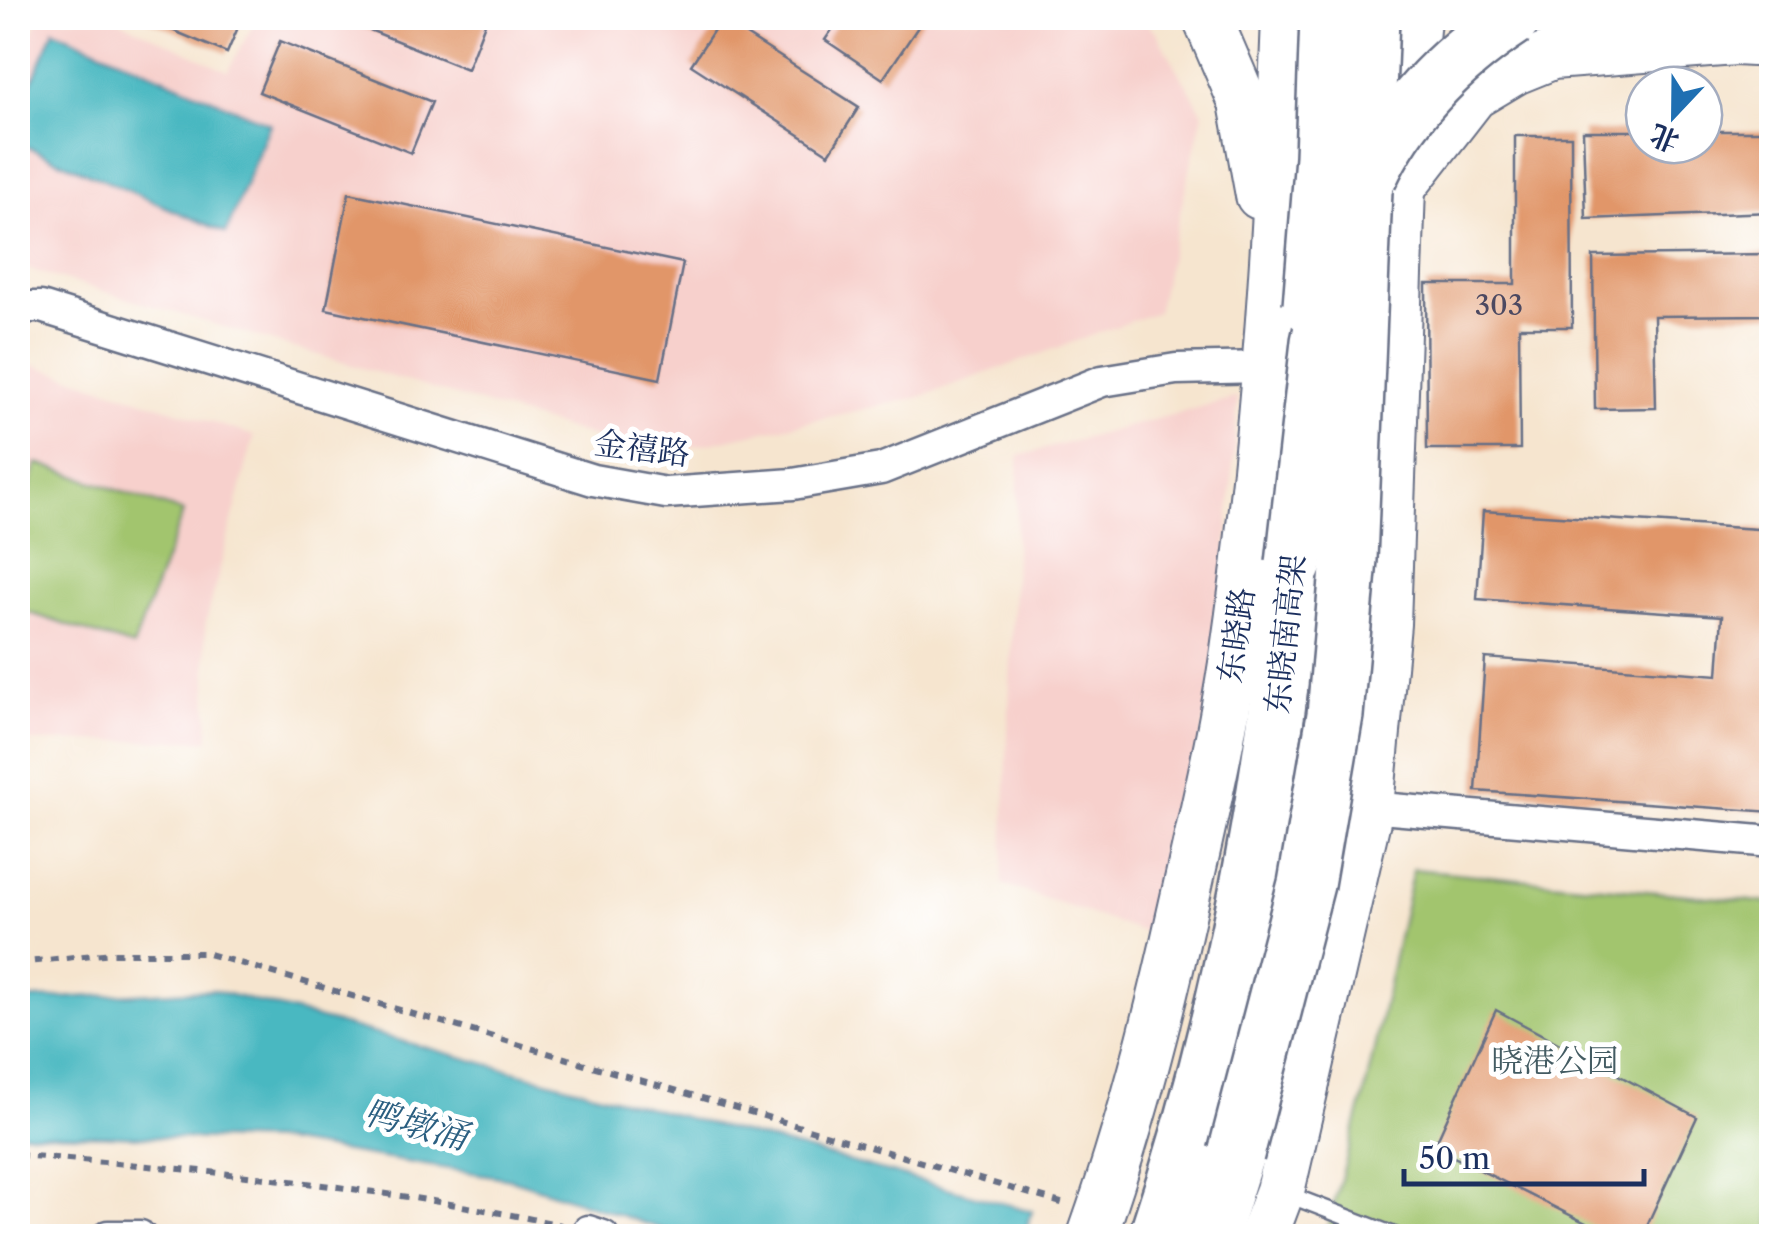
<svg xmlns="http://www.w3.org/2000/svg" width="1789" height="1254" viewBox="0 0 1789 1254" font-family="'Libre Caslon Text','Noto Serif SC',serif">
	<style>
		.built { fill: #f7d0cc }
		.green { fill: #a2c56e; stroke: #5e7a66; stroke-width: 2.5 }
		.water { fill: #49b8c1; stroke: #327490; stroke-width: 2.5 }
		.building { fill: #e19669 }
		.lines { fill: none; stroke-linecap: round; stroke-linejoin: round }
		.lane-casing { stroke: #686f86; stroke-width: 20 }
		.street-casing { stroke: #686f86; stroke-width: 35 }
		.primary-casing { stroke: #686f86; stroke-width: 52 }
		.highway-casing { stroke: #686f86; stroke-width: 60 }
		.path { stroke: #686f86; stroke-width: 6; stroke-dasharray: 8 8; stroke-linecap: butt }
		.lane { stroke: #fff; stroke-width: 15 }
		.street { stroke: #fff; stroke-width: 30 }
		.primary { stroke: #fff; stroke-width: 48 }
		.highway { stroke: #fff; stroke-width: 55 }
		.highway-bridge-casing { stroke: #686f86; stroke-width: 60; stroke-linecap: butt }
		.highway-bridge { stroke: #fff; stroke-width: 55 }
		.labels { text-anchor: middle; dominant-baseline: central; stroke-width: 10; stroke-linejoin: round; paint-order: stroke }
		.number-label { font-size: 28px; fill: #4c4961 }
		.street-label { font-size: 32px; fill: #1b2f5e; stroke: #fff }
		.park-label { font-size: 32px; fill: #445c63; stroke: #fff }
		.water-label { font-size: 35px; font-style: italic; fill: #2b5f81; stroke: #fff }
	</style>
	<rect width="100%" height="100%" fill="#fff"/>
	<filter id="ink" filterUnits="userSpaceOnUse"><feTurbulence type="fractalNoise" baseFrequency=".01" numOctaves="2"/><feDisplacementMap in="SourceGraphic" scale="20" xChannelSelector="R" yChannelSelector="G"/><feConvolveMatrix kernelMatrix="1 2 1 2 8 2 1 2 1" color-interpolation-filters="sRGB"/></filter>
	<filter id="wash" filterUnits="userSpaceOnUse"><feTurbulence type="fractalNoise" baseFrequency=".0048" numOctaves="4" result="noise"/><feDisplacementMap in="SourceGraphic" scale="40" xChannelSelector="R" yChannelSelector="G"/><feGaussianBlur stdDeviation="2.25" result="paint"/><feColorMatrix in="noise" values="0 0 0 0 0 0 0 0 0 0 0 0 0 0 0 0 0 1.4 0 .05"/><feComposite in="paint" operator="in"/></filter>
	<g filter="url(#wash)">
		<rect width="100%" height="100%" fill="#f6e5cf"/>
		<!-- built -->
		<g class="built">
			<polygon points="39,18 114,18 228,71 257,18 1140,18 1156,32 1203,113 1157,312 920,397 655,455 18,266 18,65"/>
			<polygon points="18,360 254,436 205,626 209,740 18,742"/>
			<polygon points="1238,397 1219,652 1159,937 1002,884 1019,456"/>
		</g>
		<!-- green -->
		<g class="green">
			<polygon points="37,463 183,512 133,647 18,609 18,526"/>
			<polygon points="1413,869 1771,903 1771,1236 1325,1236 1364,1096"/>
		</g>
		<!-- water -->
		<g class="water">
			<polygon points="54,30 270,124 226,233 18,143 18,115"/>
			<polygon points="213,990 1032,1211 1024,1236 683,1236 511,1179 277,1141 18,1133 18,1000"/>
		</g>
		<g id="blocks">
			<!-- building -->
			<g class="building">
				<polygon points="143,18 242,18 227,53"/>
				<polygon points="340,18 487,18 467,69"/>
				<polygon points="840,18 924,18 883,79 825,40"/>
				<polygon points="721,19 859,107 829,154 691,65"/>
				<polygon points="280,41 432,102 411,153 259,92"/>
				<polygon points="1583,131 1644,131 1644,145 1704,145 1704,131 1772,131 1772,212 1586,219"/>
				<polygon points="1515,136 1571,136 1572,327 1519,327 1520,449 1427,449 1426,284 1515,284"/>
				<polygon points="349,193 683,263 660,379 326,309"/>
				<polygon points="1772,254 1772,315 1654,316 1656,408 1595,409 1593,256"/>
				<polygon points="1483,511 1772,530 1772,812 1476,791 1485,658 1718,675 1722,616 1477,599"/>
				<polygon points="1496,1010 1697,1117 1642,1236 1612,1236 1434,1147"/>
			</g>
		</g>
	</g>
	<g filter="url(#ink)">
		<use href="#blocks" fill-opacity="0" stroke="#686f86" stroke-width="2.5"/>
		<g class="lines">
			<!-- lane casing -->
			<g class="lane-casing">
				<polyline id="lane" points="1284,1193 1396,1236"/>
			</g>
			<!-- street casing -->
			<g class="street-casing">
				<g id="street">
					<polyline points="18,307 41,307 593,480 666,493 793,484 881,469 1102,381 1176,369 1264,367"/>
					<polyline points="1369,807 1772,842"/>
					<polyline points="108,1236 140,1236"/>
					<polyline points="585,1236 588,1231 603,1236"/>
				</g>
			</g>
			<!-- primary casing -->
			<g class="primary-casing">
				<g id="primary">
					<polyline points="1207,18 1243,102 1260,195"/>
					<polyline points="1569,18 1735,41 1772,43"/>
					<polyline points="1403,185 1473,95 1515,70 1552,55 1735,41"/>
					<path d="M1092,1236C1129,1132 1157,1024 1181,916C1200,831 1221,744 1234,657C1265,446 1278,231 1286,18"/>
					<polyline points="1263,1236 1280,1191 1369,807 1386,624 1401,187 1416,18"/>
				</g>
			</g>
			<!-- highway casing -->
			<g class="highway-casing">
				<g id="highway">
					<path d="M1157,1236C1230,1018 1272,793 1294,564"/>
					<polyline points="1210,1236 1236,1154"/>
				</g>
			</g>
			<!-- path -->
			<g class="path">
				<polyline points="18,963 112,953 205,953 1065,1204"/>
				<path d="M18,1155C200,1169 382,1187 561,1225"/>
			</g>
			<!-- lane -->
			<use href="#lane" class="lane"/>
			<!-- street -->
			<use href="#street" class="street"/>
			<!-- primary -->
			<use href="#primary" class="primary"/>
			<!-- highway -->
			<use href="#highway" class="highway"/>
			<!-- highway-bridge casing -->
			<g class="highway-bridge-casing">
				<g id="highway-bridge">
					<path d="M1369,177C1400,110 1452,58 1513,18"/>
					<polyline points="1311,306 1323,157 1328,18"/>
					<polyline points="1294,564 1319,342 1336,266"/>
					<polyline points="1236,1154 1306,884 1335,715 1349,559 1371,18"/>
				</g>
			</g>
			<!-- highway-bridge -->
			<use href="#highway-bridge" class="highway-bridge"/>
		</g>
	</g>
	<g class="labels">
		<!-- number labels -->
		<g class="number-label">
			<text x="1499" y="305">303</text>
		</g>
		<!-- street labels -->
		<g class="street-label">
			<text transform="translate(642 448) rotate(7)">金禧路</text>
			<text transform="translate(1285 634) rotate(-84)">东晓南高架</text>
			<text transform="translate(1236 635) rotate(-82)">东晓路</text>
		</g>
		<!-- park labels -->
		<g class="park-label">
			<text x="1555" y="1060">晓港公园</text>
		</g>
		<!-- water labels -->
		<g class="water-label">
			<text transform="translate(416 1124) rotate(15)">鸭墩涌</text>
		</g>
	</g>
	<!-- margin -->
	<rect width="1789" height="1254" fill="none" stroke="#fff" stroke-width="60"/>
	<!-- north arrow -->
	<g transform="translate(1674 115) rotate(202)"><circle r="48" fill="#ffffff" stroke="#a4acbf" stroke-width="2.5"/>
	<path d="M0-8L18 38L0 25L-18 38Z" fill="#1f6fb2"/>
	<text y="-15" font-size="28" font-weight="bold" text-anchor="middle" fill="#1b2f5e">北</text>
	</g>
	<!-- scale -->
	<path d="M1404 1169v15h240v-15" fill="none" stroke="#1b2f5e" stroke-width="5"/>
	<text x="1419" y="1169" font-size="30" fill="#1b2f5e" stroke="#ffffff" stroke-width="8" paint-order="stroke">50 m</text>
</svg>
